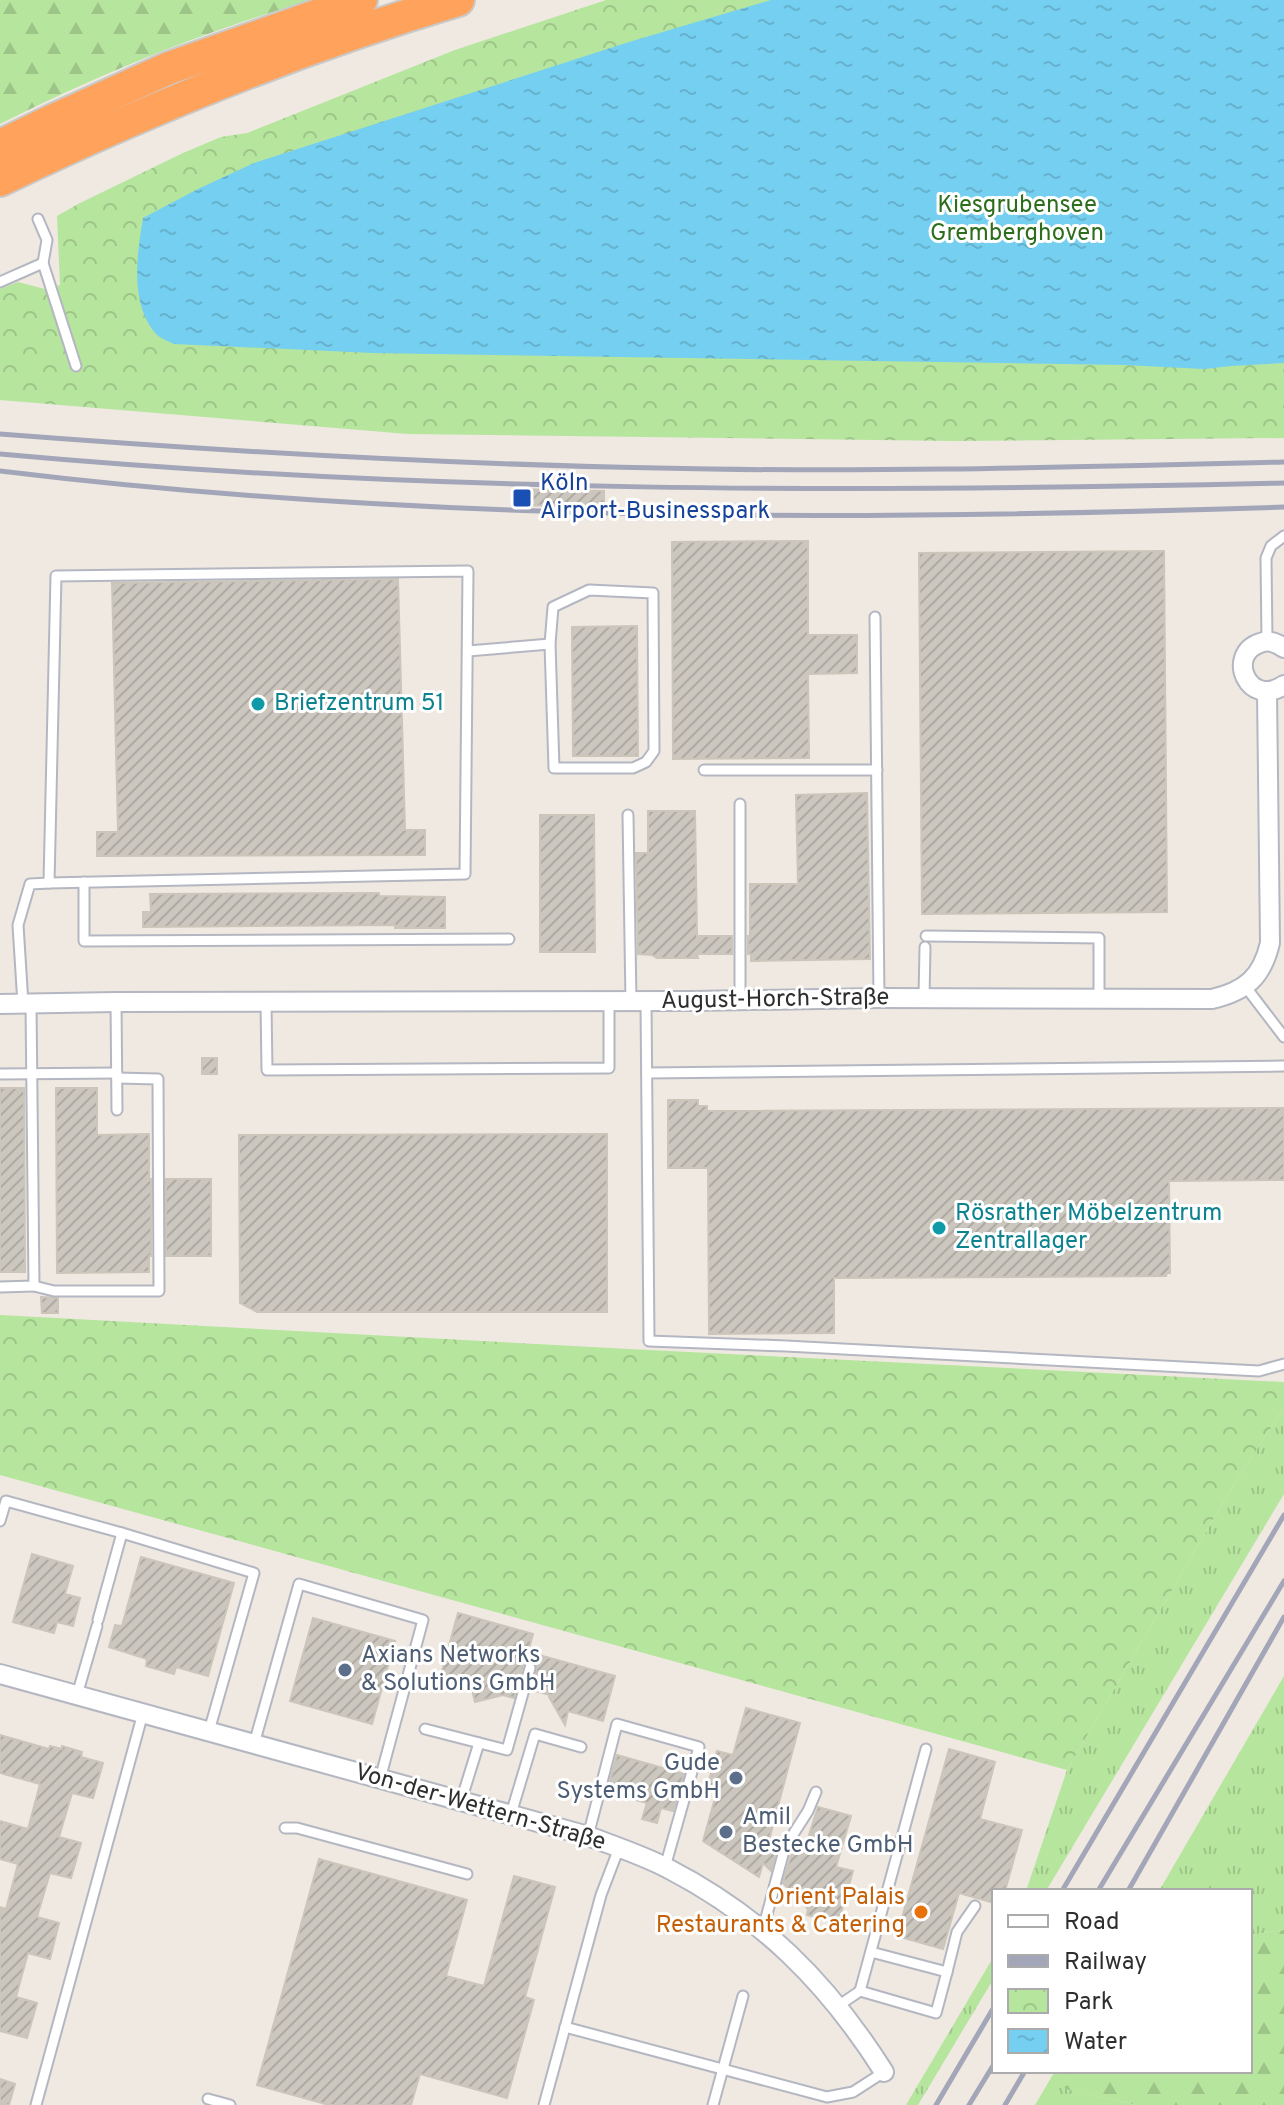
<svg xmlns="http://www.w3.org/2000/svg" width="1284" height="2105" viewBox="0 0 1284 2105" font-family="Overpass,sans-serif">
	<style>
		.grass { fill: url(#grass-tufts) }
		.forest { fill: url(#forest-firs) }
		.park { fill: url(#park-crowns) }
		.water { fill: url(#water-ripples) }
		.building { fill: url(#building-hatch); stroke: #cbc5ba; stroke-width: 2 }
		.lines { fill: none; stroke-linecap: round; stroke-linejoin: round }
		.service-casing { stroke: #b4b7c1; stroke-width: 13 }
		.minor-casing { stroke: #b4b7c1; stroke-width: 22 }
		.motorway-casing { stroke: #c9c9c9; stroke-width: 36 }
		.service { stroke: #fff; stroke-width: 9 }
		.minor { stroke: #fff; stroke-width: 18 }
		.motorway { stroke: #ffa35c; stroke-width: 32 }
		.rail { stroke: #a3a6b8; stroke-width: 5 }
		.transit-dot { fill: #1a4fb4; stroke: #fff; stroke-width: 3 }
		.culture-dot { fill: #0f9aa8; stroke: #fff; stroke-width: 3 }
		.service-dot { fill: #5c6f8a; stroke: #fff; stroke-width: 3 }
		.food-dot { fill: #e8710a; stroke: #fff; stroke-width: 3 }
		.labels { text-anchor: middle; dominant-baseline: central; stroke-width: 6; stroke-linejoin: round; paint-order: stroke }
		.park-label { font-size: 24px; fill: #2c6e1b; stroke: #fff }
		.transit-label { font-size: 24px; fill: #164399; stroke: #fff; text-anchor: start }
		.culture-label { font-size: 24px; fill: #0d838f; stroke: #fff; text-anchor: start }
		.street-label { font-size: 24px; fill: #2e2e2e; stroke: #fff }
		.service-label { font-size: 24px; fill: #4e5e75; stroke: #fff; text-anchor: start }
		.food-label { font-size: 24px; fill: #c56008; stroke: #fff; text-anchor: end }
	</style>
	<defs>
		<pattern id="grass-tufts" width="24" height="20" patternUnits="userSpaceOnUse" patternTransform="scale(2)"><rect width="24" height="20" fill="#b6e59e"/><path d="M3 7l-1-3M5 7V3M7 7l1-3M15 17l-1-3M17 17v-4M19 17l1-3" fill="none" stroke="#9dc588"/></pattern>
		<pattern id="forest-firs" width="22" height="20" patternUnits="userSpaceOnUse" patternTransform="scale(2)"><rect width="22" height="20" fill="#b6e59e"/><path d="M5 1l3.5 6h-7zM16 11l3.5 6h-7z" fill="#9dc588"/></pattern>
		<pattern id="park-crowns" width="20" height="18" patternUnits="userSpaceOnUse" patternTransform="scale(2)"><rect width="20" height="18" fill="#b6e59e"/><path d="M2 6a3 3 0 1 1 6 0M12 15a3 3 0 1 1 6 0" fill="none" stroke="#9dc588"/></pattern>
		<pattern id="water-ripples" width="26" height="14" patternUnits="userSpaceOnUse" patternTransform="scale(2)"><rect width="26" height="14" fill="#75cff0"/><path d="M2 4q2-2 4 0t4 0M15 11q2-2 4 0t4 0" fill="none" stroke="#66b2ce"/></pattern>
		<pattern id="building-hatch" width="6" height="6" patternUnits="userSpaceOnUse" patternTransform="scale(2)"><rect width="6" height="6" fill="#cbc7bf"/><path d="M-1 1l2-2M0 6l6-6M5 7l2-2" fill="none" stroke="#afaba4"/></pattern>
	</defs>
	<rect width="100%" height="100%" fill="#efe9e1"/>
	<!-- grass -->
	<g class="grass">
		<polygon points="1284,1407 1284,1494 1046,1891 1026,1891 1067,1770 1228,1494"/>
		<polygon points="1284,1676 1284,1930 1250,1935 1250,1891 1159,1891"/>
		<polygon points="994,1956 994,1978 918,2105 906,2105"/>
		<polygon points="1055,2071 1077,2071 1066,2089 1137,2105 1035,2105"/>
	</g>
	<!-- forest -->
	<g class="forest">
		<path d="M0,0H312C205,31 99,74 0,124Z"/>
		<polygon points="1284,1930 1284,2105 1137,2105 1065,2089 1077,2071 1250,2071 1250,1935"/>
	</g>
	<!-- park -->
	<g class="park">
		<polygon points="606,0 1284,0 1284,438 954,441 408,434 0,400 0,289 18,282 45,289 60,285 57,216 78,204 183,153 221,137 247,133 455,50"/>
		<polygon points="0,1315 629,1349 1284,1382 1284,1407 1228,1494 1067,1770 0,1475"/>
	</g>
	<!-- water -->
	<path class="water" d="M771,0H1284V363L1231,366L1204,369L1124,365L373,353L174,344C168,341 162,339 157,335C129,305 137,254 143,218L198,189L254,163L629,42Z"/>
	<!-- building -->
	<g class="building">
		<polygon points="514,489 604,491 604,507 514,505"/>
		<polygon points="808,541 808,635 857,635 857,673 808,674 809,758 673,759 672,542"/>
		<polygon points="1164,551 1167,912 922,914 919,553"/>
		<polygon points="398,579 405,830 425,830 425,855 97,856 97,832 118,832 112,583"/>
		<polygon points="637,626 638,756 573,756 572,627"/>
		<polygon points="867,793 870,959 751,961 751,954 748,954 748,936 750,936 750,884 798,884 796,795"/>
		<polygon points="648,811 695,811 697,936 732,936 732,954 697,954 698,958 657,958 652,955 638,954 636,853 648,853"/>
		<polygon points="540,815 594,815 595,952 540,952"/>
		<polygon points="379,893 379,896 445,897 445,928 395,928 395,925 143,927 143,912 151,912 150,894"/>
		<rect x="202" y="1058" width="15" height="16"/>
		<polygon points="0,1088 24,1088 25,1272 0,1272"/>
		<polygon points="56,1088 97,1088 97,1135 149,1134 149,1179 151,1179 151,1256 149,1256 149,1272 57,1273"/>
		<polygon points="668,1100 698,1100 698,1106 707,1106 707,1111 1284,1108 1284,1180 1169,1181 1170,1273 1167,1273 1166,1276 834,1278 834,1333 709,1334 708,1168 668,1168"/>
		<polygon points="607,1134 607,1312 257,1312 240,1303 239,1135"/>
		<rect x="166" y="1179" width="45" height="77"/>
		<polygon points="41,1297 58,1298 58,1313 42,1313"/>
		<polygon points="32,1554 73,1566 65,1594 80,1598 73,1626 57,1622 54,1633 13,1622"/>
		<polygon points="141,1557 234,1583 208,1676 176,1667 174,1674 146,1666 147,1659 109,1647 115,1625 122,1626"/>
		<polygon points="458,1613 533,1634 528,1652 615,1676 603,1721 568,1711 565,1725 549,1697 550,1695 532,1690 537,1667 531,1661 525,1662 523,1665 514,1698 503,1695 475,1702 471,1686 440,1678"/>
		<polygon points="313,1618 395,1641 372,1724 290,1701"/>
		<polygon points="746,1708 800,1723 768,1844 777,1847 771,1871 763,1863 759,1877 703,1841 717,1791 707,1788 717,1751 733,1755"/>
		<polygon points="0,1735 49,1749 50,1746 62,1749 62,1746 82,1752 81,1757 103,1763 93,1798 72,1793 59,1837 81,1843 71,1878 50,1873 37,1917 59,1923 50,1959 28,1953 16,1997 37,2003 27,2038 0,2031 0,1907 6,1909 18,1864 0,1859 0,1821 28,1829 40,1784 0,1773"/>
		<polygon points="949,1749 995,1762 980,1819 1022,1830 1005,1891 994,1891 994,1903 959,1893 943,1949 897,1936"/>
		<polygon points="617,1755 684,1774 673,1811 661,1808 657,1823 642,1819 647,1803 607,1792"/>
		<polygon points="818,1807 851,1816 836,1867 853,1871 838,1924 807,1915 808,1909 783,1883 792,1851 803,1854"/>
		<polygon points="319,1859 467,1900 446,1976 484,1986 514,1876 555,1887 525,1997 534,2000 507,2098 420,2074 411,2105 329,2105 257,2085"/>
		<polygon points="0,2079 15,2084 9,2105 0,2105"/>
	</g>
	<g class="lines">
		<!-- service casing -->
		<g class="service-casing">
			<g id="service">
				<polyline points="38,219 47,240 43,263 76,366"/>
				<polyline points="0,282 43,263"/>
				<polygon points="468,571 465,874 49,883 56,576"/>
				<polygon points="589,590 653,593 654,751 646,762 633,768 554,768 550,644 553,607"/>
				<polyline points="875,617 879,998"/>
				<polyline points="1267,641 1266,558 1271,546 1284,536"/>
				<polyline points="468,651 550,644"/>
				<polyline points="704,770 877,770"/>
				<polyline points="628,815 631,1002"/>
				<polyline points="84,882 84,941 509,939"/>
				<polyline points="926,936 1099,938 1099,999"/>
				<polyline points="1245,986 1284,1037"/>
				<polyline points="924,998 925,947"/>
				<polyline points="740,1001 740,804"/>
				<polyline points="116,1002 117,1110"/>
				<polyline points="646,1002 649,1341 786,1346 1259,1371 1284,1364"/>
				<polyline points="266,1003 267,1070 609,1068 609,1002"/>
				<polyline points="23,1004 18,925 30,884 49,883"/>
				<polyline points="647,1073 1284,1066"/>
				<polyline points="0,1074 117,1073"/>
				<polyline points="34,1286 54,1291 159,1291 158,1079 117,1078"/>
				<polyline points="0,1287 34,1286 31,1004"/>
				<polyline points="0,1521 6,1501 122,1533"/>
				<polyline points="98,1620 122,1533 254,1573 209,1731"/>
				<polyline points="77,1695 97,1626"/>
				<polyline points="425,1729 507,1750 530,1668"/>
				<polyline points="254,1744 299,1584 423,1620 380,1779"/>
				<polyline points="461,1801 479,1743"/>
				<polyline points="511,1814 535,1734 581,1747"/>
				<polyline points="285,1828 297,1828 467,1874"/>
				<polyline points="588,1836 617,1724 699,1747 665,1867"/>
				<polyline points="763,1929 785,1847 808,1811 816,1792"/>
				<polyline points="871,1952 947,1972 957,1932 975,1906"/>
				<polyline points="860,1991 936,2013 947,1972"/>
				<polyline points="838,2006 860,1991 926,1749"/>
				<polyline points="565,2027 827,2097 853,2092 884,2072"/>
				<polyline points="208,2099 230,2105"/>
				<polyline points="36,2105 143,1713"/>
				<polyline points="544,2105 601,1895 619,1848"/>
				<polyline points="713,2105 743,1996"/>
			</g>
		</g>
		<!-- minor casing -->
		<g class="minor-casing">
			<g id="minor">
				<path d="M1284,648C1277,643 1269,639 1260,643C1225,655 1249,709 1284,685"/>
				<path d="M0,1004L116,1002L694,1001L879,998L1212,999C1246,991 1262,977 1270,943L1267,691"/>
				<path d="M0,1674L588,1836C614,1846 642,1855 667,1868C762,1917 827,1982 884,2072"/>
			</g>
		</g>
		<!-- motorway casing -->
		<g class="motorway-casing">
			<g id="motorway">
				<polyline points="0,146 56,119 169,68 361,0"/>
				<path d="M0,180C148,109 300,47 458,0"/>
			</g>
		</g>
		<!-- service -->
		<use href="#service" class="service"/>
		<!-- minor -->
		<use href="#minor" class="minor"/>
		<!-- motorway -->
		<use href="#motorway" class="motorway"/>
		<!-- rail -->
		<g class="rail">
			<path d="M0,434C219,451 438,464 658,468C866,473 1075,467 1284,462"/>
			<path d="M0,454C427,493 856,493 1284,483"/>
			<path d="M0,471C426,523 856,521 1284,507"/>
			<polyline points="1062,1891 1284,1515"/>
			<polyline points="1098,1891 1284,1581"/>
			<polyline points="1128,1891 1284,1617"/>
			<polyline points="936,2105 994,2007"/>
			<polyline points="969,2105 994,2064"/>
			<polyline points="1005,2105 1025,2071"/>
		</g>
	</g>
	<!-- markers -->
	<rect class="transit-dot" x="512" y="488" width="20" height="20" rx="4"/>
	<g class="culture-dot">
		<circle cx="258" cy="704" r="8"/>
		<circle cx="939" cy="1228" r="8"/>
	</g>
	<g class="service-dot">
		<circle cx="345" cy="1670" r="8"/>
		<circle cx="736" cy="1778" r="8"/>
		<circle cx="726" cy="1832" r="8"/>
	</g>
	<circle class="food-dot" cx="921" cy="1912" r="8"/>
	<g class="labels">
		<!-- park labels -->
		<g class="park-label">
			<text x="1017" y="206">Kiesgrubensee<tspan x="1017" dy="28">Gremberghoven</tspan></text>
		</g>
		<!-- transit labels -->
		<g class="transit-label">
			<text x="540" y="484">Köln<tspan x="540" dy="28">Airport-Businesspark</tspan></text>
		</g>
		<!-- culture labels -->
		<g class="culture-label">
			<text x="274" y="704">Briefzentrum 51</text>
			<text x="955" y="1214">Rösrather Möbelzentrum<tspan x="955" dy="28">Zentrallager</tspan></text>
		</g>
		<!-- street labels -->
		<g class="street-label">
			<text transform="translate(775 1000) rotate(-1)">August-Horch-Straße</text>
			<text transform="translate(480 1808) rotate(16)">Von-der-Wettern-Straße</text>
		</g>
		<!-- service labels -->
		<g class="service-label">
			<text x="361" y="1656">Axians Networks<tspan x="361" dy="28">&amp; Solutions GmbH</tspan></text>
			<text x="720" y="1764" text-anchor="end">Gude<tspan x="720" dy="28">Systems GmbH</tspan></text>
			<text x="742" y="1818">Amil<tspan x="742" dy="28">Bestecke GmbH</tspan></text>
		</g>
		<!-- food labels -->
		<g class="food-label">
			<text x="905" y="1898">Orient Palais<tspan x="905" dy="28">Restaurants &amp; Catering</tspan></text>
		</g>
	</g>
	<!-- legend -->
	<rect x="992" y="1889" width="260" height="184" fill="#ffffff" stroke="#ababab" stroke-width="2"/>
	<rect x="1008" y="1915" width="40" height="12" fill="#ffffff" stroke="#ababab" stroke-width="2"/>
	<text x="1064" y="1929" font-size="24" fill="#2e2e2e">Road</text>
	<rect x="1008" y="1955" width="40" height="12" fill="#a3a6b8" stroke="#ababab" stroke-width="2"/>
	<text x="1064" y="1969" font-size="24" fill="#2e2e2e">Railway</text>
	<rect x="1008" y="1989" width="40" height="24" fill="url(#park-crowns)" stroke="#ababab" stroke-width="2"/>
	<text x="1064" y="2009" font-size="24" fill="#2e2e2e">Park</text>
	<rect x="1008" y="2029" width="40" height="24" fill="url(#water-ripples)" stroke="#ababab" stroke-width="2"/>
	<text x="1064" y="2049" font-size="24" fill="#2e2e2e">Water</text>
</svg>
